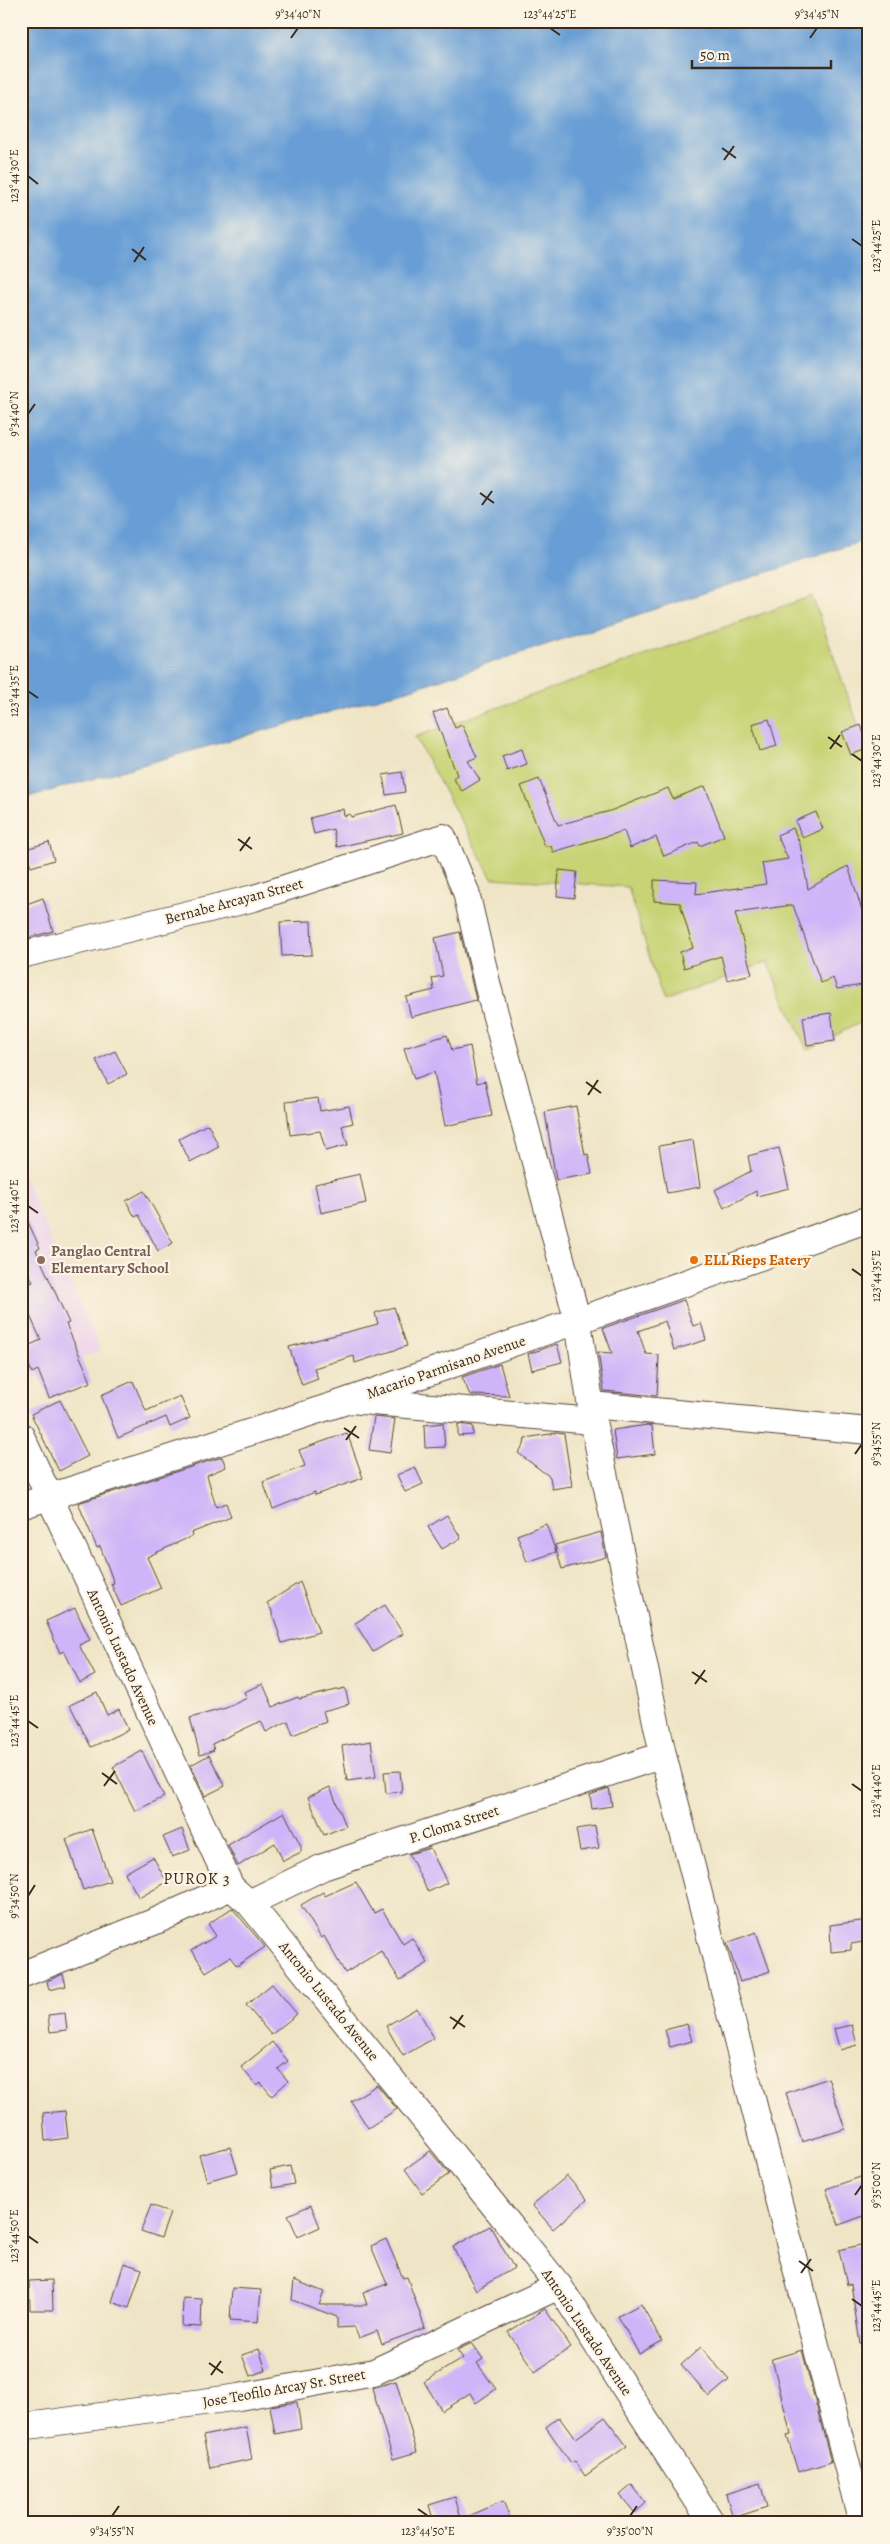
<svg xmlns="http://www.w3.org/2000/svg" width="890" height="2544" viewBox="0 0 890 2544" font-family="Alegreya,serif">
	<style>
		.built { fill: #ecd1ea }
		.green { fill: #c7d375; stroke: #817e4a }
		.water { fill: #689ed5; stroke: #52647a }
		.building { fill: #ceb4f8 }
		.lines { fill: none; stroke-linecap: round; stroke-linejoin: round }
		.minor-casing { stroke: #564637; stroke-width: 28 }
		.minor { stroke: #fff; stroke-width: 26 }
		.ticks { fill: none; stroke: #3b2a1e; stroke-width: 2 }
		.education-dot { fill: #8d6e63; stroke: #fcf5e5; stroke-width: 2 }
		.food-dot { fill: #e8710a; stroke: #fcf5e5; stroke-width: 2 }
		.labels { text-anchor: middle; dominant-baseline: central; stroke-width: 4.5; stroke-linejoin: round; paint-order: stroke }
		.street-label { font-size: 15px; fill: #3b2a1e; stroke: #fcf5e5 }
		.education-label { font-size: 15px; font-weight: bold; fill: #785e54; stroke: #fcf5e5; text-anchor: start }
		.food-label { font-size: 15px; font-weight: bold; fill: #c56008; stroke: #fcf5e5; text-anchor: start }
		.neighbourhood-label { font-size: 16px; letter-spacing: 1px; fill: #3b2a1e; stroke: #fcf5e5 }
		.neatline { fill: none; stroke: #3b2a1e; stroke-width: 2 }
		.ticks-label { font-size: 12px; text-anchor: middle; fill: #3b2a1e }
	</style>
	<rect width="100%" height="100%" fill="#fcf5e5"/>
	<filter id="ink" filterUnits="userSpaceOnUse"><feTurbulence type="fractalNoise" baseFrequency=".02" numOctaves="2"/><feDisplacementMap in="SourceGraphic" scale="10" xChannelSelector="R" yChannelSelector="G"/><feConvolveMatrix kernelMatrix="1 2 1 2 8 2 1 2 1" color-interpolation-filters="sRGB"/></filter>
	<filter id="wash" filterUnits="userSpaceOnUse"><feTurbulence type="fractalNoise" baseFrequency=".0096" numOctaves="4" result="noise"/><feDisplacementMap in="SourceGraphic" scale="20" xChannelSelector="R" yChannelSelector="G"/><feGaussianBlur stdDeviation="1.12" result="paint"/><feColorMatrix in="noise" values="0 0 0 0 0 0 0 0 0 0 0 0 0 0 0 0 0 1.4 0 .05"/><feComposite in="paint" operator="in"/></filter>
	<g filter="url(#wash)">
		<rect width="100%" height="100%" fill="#efe5c6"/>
		<!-- built -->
		<polygon class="built" points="21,1171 100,1350 21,1384"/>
		<!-- green -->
		<polygon class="green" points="812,596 869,755 869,1018 807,1050 767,962 663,1001 628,887 492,878 415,737"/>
		<!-- water -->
		<polygon class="water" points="21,21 869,21 869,539 408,690 21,799"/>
		<g id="blocks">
			<!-- building -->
			<g class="building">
				<polygon points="447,708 455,728 462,725 477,757 468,761 480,780 462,791 453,778 457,775 433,713"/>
				<polygon points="769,719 777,746 760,751 752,724"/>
				<polygon points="861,725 869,748 851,755 842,732"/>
				<polygon points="522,749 527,764 507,771 502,756"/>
				<polygon points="402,772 405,792 386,795 383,775"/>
				<polygon points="539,779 558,825 610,811 668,788 673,799 705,786 724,836 700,846 698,842 664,856 656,837 630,848 624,831 553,852 551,846 545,846 521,786"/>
				<polygon points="396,805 403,833 337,847 333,829 314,834 310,818 343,809 344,816 350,814 351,817"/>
				<polygon points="816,812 823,829 803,838 795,821"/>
				<polygon points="793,828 800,844 808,889 848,866 869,932 869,984 837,989 833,978 821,983 793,905 735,913 752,974 727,980 721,956 684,968 680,952 693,948 680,903 654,901 654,880 697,882 696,894 766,884 762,863 788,859 777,835"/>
				<polygon points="49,842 54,860 31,867 26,849"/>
				<polygon points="559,870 577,872 574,898 557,896"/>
				<polygon points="43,898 53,931 21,940 21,906"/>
				<polygon points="311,921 312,955 282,956 280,922"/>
				<polygon points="460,932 476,1000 411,1017 406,997 434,990 432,978 443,976 435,938"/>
				<polygon points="831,1013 835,1041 807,1045 803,1017"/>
				<polygon points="447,1035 452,1050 470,1046 477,1083 485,1081 492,1116 445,1126 434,1072 414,1079 404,1048"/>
				<polygon points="115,1051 127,1074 108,1084 96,1060"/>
				<polygon points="318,1098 320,1111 349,1106 353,1123 342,1126 348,1145 326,1151 320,1131 290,1135 286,1102"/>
				<polygon points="576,1106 585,1155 588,1154 592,1174 556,1180 545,1112"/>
				<polygon points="208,1124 219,1147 190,1162 179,1139"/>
				<polygon points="693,1140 700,1187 667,1193 659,1146"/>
				<polygon points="779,1148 789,1188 757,1196 756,1191 724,1208 715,1190 751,1171 748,1156"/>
				<polygon points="360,1174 366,1203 321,1213 315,1184"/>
				<polygon points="144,1191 173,1243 158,1251 139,1215 135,1217 126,1201"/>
				<polygon points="21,1207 40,1248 36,1250 69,1323 66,1324 91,1382 49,1398 38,1370 32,1373 28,1363 21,1367 21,1349 41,1340 21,1296 21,1287 33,1282 21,1256"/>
				<polygon points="684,1300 693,1326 701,1323 706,1340 674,1350 665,1321 638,1331 646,1354 659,1355 657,1396 604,1391 598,1352 612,1353 603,1328"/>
				<polygon points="394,1307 407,1346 355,1363 354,1356 314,1368 318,1379 302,1385 289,1347 378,1324 375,1313"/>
				<polygon points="557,1344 562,1362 532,1370 528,1354"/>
				<polygon points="500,1364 509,1396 470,1395 462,1377"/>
				<polygon points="133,1381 146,1411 180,1396 190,1418 170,1427 166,1417 118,1438 101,1395"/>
				<polygon points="60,1400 88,1456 59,1471 31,1414"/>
				<polygon points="374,1417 395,1419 390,1453 369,1450"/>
				<polygon points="443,1423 445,1447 425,1448 424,1425"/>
				<polygon points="458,1424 473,1426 473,1435 458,1436"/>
				<polygon points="647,1425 652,1426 655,1454 617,1459 613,1430"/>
				<polygon points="347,1433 363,1478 315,1495 315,1492 273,1509 263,1482 305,1466 299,1450"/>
				<polygon points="557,1433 564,1434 572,1486 552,1489 550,1477 518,1453 524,1445 525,1438"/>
				<polygon points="222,1457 226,1467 207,1475 216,1507 226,1503 231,1517 191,1533 192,1536 147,1557 161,1588 121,1606 111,1584 114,1583 100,1546 97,1548 78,1503"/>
				<polygon points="415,1467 423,1484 405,1492 397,1475"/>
				<polygon points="447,1515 461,1538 442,1549 428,1527"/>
				<polygon points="546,1524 556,1552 527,1562 517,1535"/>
				<polygon points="601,1532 606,1557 562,1569 555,1545"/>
				<polygon points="300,1582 319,1632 282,1643 271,1609 267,1603"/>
				<polygon points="385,1605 403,1634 373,1652 355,1623"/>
				<polygon points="75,1608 90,1640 79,1645 95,1675 80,1683 64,1651 60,1653 46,1621"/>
				<polygon points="263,1684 273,1707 298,1697 299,1699 345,1688 349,1704 323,1711 326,1721 293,1735 288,1721 266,1732 261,1721 212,1744 214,1750 200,1755 190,1718 226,1708 247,1698 244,1692"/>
				<polygon points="97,1692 107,1715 119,1709 128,1730 91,1747 70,1705"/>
				<polygon points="371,1741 376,1777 347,1781 342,1746"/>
				<polygon points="142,1751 164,1797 135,1811 113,1767"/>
				<polygon points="209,1755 225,1786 205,1796 191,1765"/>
				<polygon points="400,1771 402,1792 386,1793 384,1772"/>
				<polygon points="330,1787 346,1826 324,1835 308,1797"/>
				<polygon points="609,1788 612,1806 592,1809 590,1795"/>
				<polygon points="284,1812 301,1846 301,1852 283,1861 275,1843 238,1866 228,1845"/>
				<polygon points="595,1826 599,1848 580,1851 576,1829"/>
				<polygon points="92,1829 110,1881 83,1890 66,1839"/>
				<polygon points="182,1829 190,1850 172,1857 163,1837"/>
				<polygon points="430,1848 447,1883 428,1892 409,1854"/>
				<polygon points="153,1857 167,1882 139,1898 125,1873"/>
				<polygon points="356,1882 374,1913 382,1909 403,1944 412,1938 428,1963 400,1980 381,1951 345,1973 324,1936 321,1938 301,1905 323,1892 325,1896"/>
				<polygon points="232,1908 265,1947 237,1966 230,1957 206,1972 192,1950 216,1936 208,1924"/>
				<polygon points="869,1920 869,1941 851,1944 851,1950 831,1952 830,1925"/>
				<polygon points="756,1932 770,1971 740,1982 727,1943"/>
				<polygon points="63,1974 66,1986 49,1990 47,1981"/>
				<polygon points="272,1984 297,2014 271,2035 246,2005"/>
				<polygon points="417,2008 434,2038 403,2056 386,2026"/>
				<polygon points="65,2013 67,2030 50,2032 48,2015"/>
				<polygon points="687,2024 692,2041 670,2047 665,2030"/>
				<polygon points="852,2025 857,2045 840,2050 834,2029"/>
				<polygon points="272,2042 288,2061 278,2069 288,2081 272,2096 261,2083 257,2086 241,2067"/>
				<polygon points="828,2078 845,2129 802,2142 786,2093"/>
				<polygon points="377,2085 397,2109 368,2128 351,2101"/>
				<polygon points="65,2111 68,2138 45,2141 43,2113"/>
				<polygon points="230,2147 238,2172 207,2181 199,2155"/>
				<polygon points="430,2151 449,2174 422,2193 405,2169"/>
				<polygon points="290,2166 294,2184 273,2188 270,2170"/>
				<polygon points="869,2174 869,2214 839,2225 826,2189"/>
				<polygon points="567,2176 587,2200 553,2229 532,2205"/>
				<polygon points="151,2205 170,2213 161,2238 141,2231"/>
				<polygon points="311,2205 320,2227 298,2237 288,2215"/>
				<polygon points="490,2226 514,2268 476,2290 453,2247"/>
				<polygon points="386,2239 403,2278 407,2277 425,2328 382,2344 377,2331 359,2338 354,2327 337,2328 337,2317 292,2300 294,2280 324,2292 319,2305 367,2305 363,2293 387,2284 371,2246"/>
				<polygon points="869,2243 869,2343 860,2344 851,2284 847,2285 839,2250"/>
				<polygon points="124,2263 142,2269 129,2308 112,2302"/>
				<polygon points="52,2280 53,2310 30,2310 29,2281"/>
				<polygon points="232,2288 261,2290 258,2322 230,2320"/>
				<polygon points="183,2298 202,2299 201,2327 182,2326"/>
				<polygon points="641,2304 662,2341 639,2354 618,2316"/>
				<polygon points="545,2309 571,2347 535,2372 508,2332"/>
				<polygon points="472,2343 483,2359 477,2363 496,2389 476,2403 470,2393 442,2411 424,2382 463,2358 457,2350"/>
				<polygon points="701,2347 729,2380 709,2397 681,2365"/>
				<polygon points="259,2349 266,2370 250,2376 242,2355"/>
				<polygon points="802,2350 831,2462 798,2472 787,2436 791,2435 772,2359"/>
				<polygon points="396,2381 417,2452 393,2459 372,2388"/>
				<polygon points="297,2402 301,2429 275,2434 270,2406"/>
				<polygon points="559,2417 575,2439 605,2417 627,2446 585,2476 575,2461 571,2463 546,2427"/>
				<polygon points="246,2427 252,2459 210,2468 203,2436"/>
				<polygon points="760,2483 767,2507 733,2518 726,2494"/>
				<polygon points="632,2485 646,2503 635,2513 620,2495"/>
				<polygon points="455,2497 461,2519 503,2501 512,2523 434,2523 429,2505"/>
			</g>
		</g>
	</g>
	<g filter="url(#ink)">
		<use href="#blocks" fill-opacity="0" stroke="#564637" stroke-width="1"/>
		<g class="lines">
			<!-- minor casing -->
			<g class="minor-casing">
				<g id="minor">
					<polyline points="21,955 254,898 443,837 466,892 488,987 578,1322 593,1421 350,1400"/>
					<polyline points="591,1405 869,1431"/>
					<polyline points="593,1421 663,1755 862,2523"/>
					<polyline points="21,1436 231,1887 249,1903 559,2286 712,2523"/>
					<polyline points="21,1506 350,1400 869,1219"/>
					<polyline points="249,1903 323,1867 663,1755"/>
					<polyline points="21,1975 156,1921 231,1887"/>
					<polyline points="21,2427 239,2397 374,2372 559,2286"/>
				</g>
			</g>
			<!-- minor -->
			<use href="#minor" class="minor"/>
		</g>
	</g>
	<!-- ticks -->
	<path class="ticks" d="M550,28L560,35M291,38L298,28M810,38L817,28M722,148L736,158M724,160L734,146M28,176L38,184M852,239L862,246M132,249L146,260M134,262L144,247M28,414L35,404M480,493L494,503M482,505L492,491M28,691L38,698M828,737L842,747M830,749L840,735M852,754L862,761M238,839L252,849M240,851L250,837M586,1082L601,1093M588,1095L598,1080M28,1206L38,1213M852,1269L862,1276M344,1428L359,1438M346,1440L356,1426M855,1454L862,1444M692,1672L707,1682M695,1684L705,1670M28,1721L38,1728M102,1773L117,1784M852,1784L862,1791M104,1786L115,1771M28,1896L35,1885M450,2017L465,2027M453,2029L463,2015M855,2195L862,2185M28,2236L38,2243M799,2261L813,2271M801,2273L811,2259M852,2299L862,2306M209,2363L223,2373M211,2375L221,2361M418,2509L428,2516M112,2516L119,2506M630,2516L637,2506"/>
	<!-- markers -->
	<circle class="education-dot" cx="41" cy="1260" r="5"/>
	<circle class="food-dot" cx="694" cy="1260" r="5"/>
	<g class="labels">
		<!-- street labels -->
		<g class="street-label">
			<text transform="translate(234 901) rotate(-15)">Bernabe Arcayan Street</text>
			<text transform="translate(446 1367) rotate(-19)">Macario Parmisano Avenue</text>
			<text transform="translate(123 1657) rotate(65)">Antonio Lustado Avenue</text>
			<text transform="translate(454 1824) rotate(-18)">P. Cloma Street</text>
			<text transform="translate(329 2001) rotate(51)">Antonio Lustado Avenue</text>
			<text transform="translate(587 2332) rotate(56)">Antonio Lustado Avenue</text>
			<text transform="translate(284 2388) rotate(-10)">Jose Teofilo Arcay Sr. Street</text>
		</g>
		<!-- education labels -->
		<g class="education-label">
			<text x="51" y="1251">Panglao Central<tspan x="51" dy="17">Elementary School</tspan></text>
		</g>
		<!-- food labels -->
		<g class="food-label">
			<text x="704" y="1260">ELL Rieps Eatery</text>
		</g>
		<!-- neighbourhood labels -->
		<g class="neighbourhood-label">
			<text x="197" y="1879">PUROK 3</text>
		</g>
	</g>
	<!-- margin -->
	<rect width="890" height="2544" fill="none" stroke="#fcf5e5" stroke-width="55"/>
	<!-- scale -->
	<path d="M692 60v8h139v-8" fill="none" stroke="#3b2a1e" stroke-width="2.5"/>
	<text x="700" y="60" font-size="15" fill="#3b2a1e" stroke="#fcf5e5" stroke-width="4" paint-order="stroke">50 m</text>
	<rect x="28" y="28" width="834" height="2488" class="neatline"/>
	<g class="ticks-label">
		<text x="298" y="18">9°34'40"N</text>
		<text x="550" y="18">123°44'25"E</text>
		<text x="817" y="18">9°34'45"N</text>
		<text transform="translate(14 176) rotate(-90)" y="4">123°44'30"E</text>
		<text transform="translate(876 246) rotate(-90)" y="4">123°44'25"E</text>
		<text transform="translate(14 414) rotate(-90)" y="4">9°34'40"N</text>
		<text transform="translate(14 691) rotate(-90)" y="4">123°44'35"E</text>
		<text transform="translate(876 761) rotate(-90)" y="4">123°44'30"E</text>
		<text transform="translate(14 1206) rotate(-90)" y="4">123°44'40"E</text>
		<text transform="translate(876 1276) rotate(-90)" y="4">123°44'35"E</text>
		<text transform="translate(876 1444) rotate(-90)" y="4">9°34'55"N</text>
		<text transform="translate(14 1721) rotate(-90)" y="4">123°44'45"E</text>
		<text transform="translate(876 1791) rotate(-90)" y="4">123°44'40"E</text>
		<text transform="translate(14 1896) rotate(-90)" y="4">9°34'50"N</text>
		<text transform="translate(876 2185) rotate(-90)" y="4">9°35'00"N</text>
		<text transform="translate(14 2236) rotate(-90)" y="4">123°44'50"E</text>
		<text transform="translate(876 2306) rotate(-90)" y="4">123°44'45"E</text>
		<text x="112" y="2535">9°34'55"N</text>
		<text x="428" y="2535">123°44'50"E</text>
		<text x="630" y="2535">9°35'00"N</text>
	</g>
</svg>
